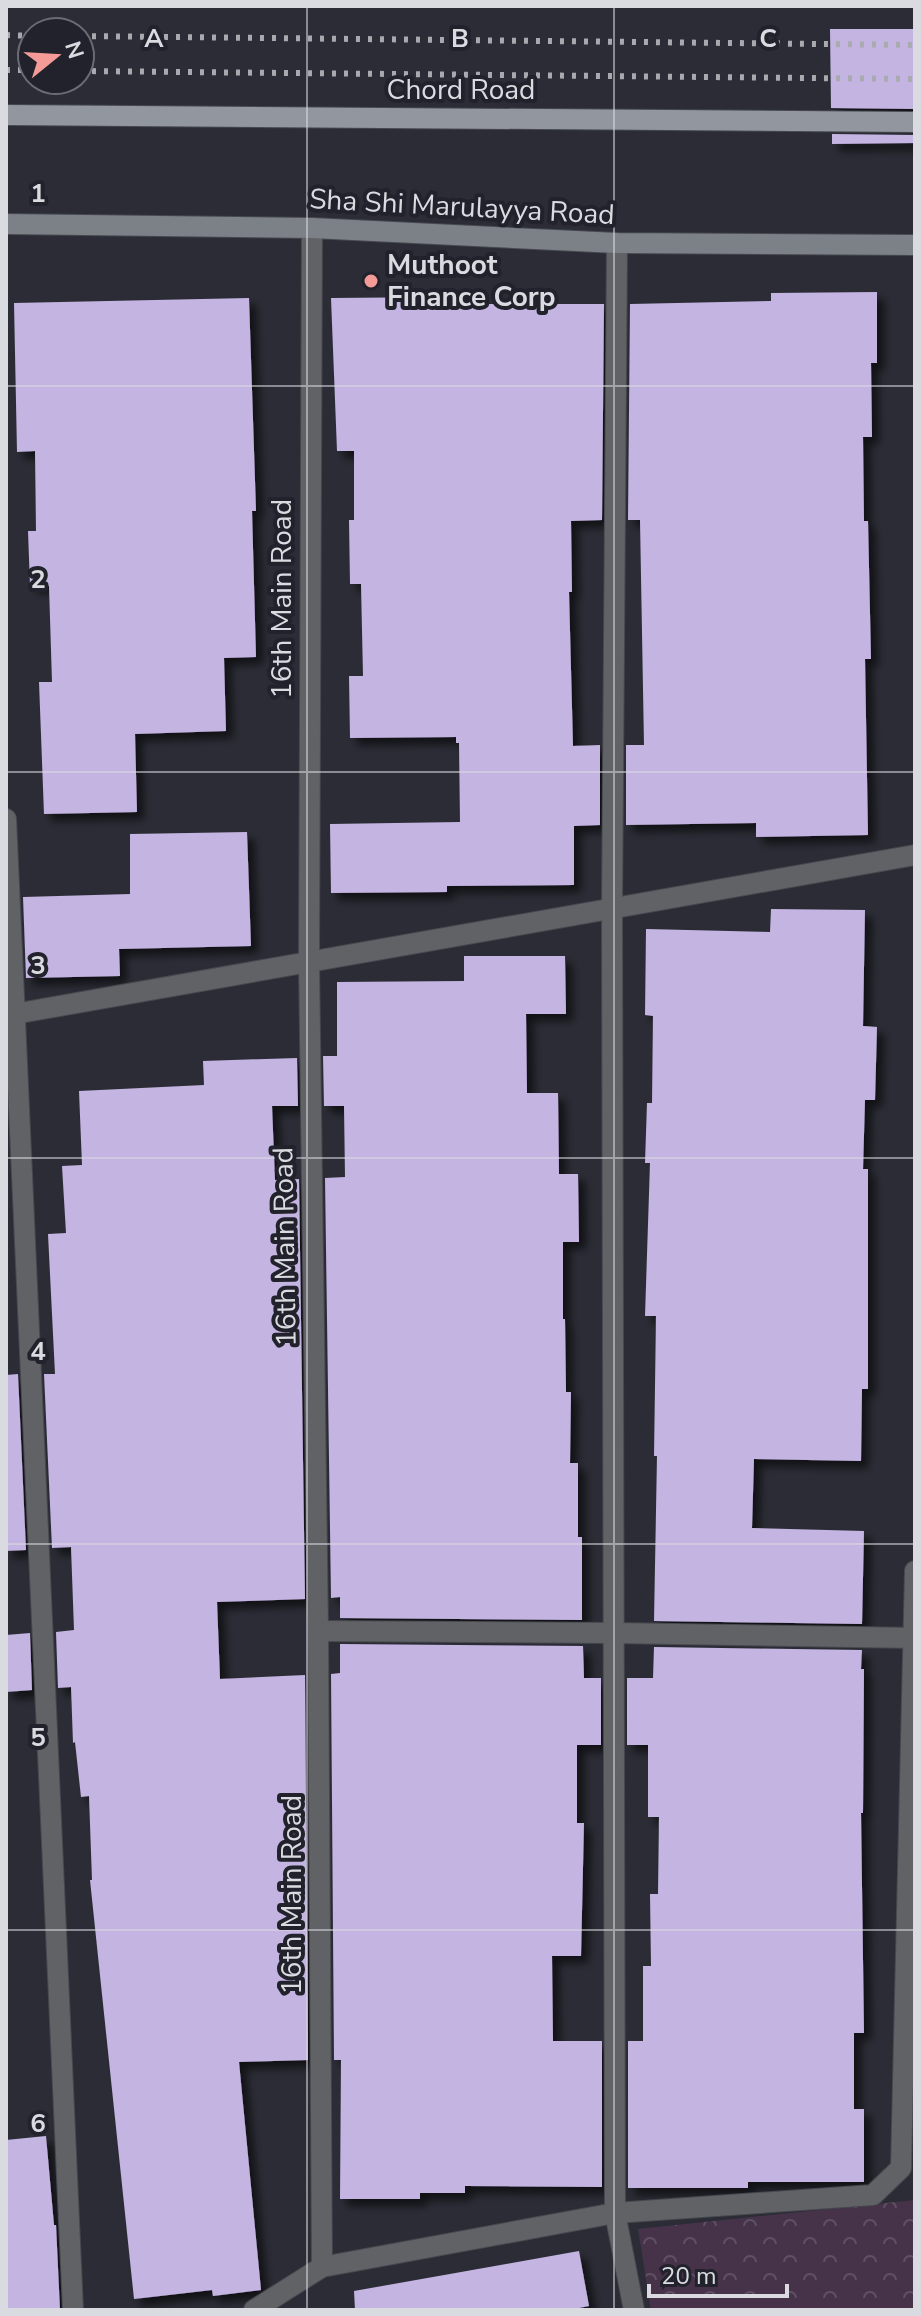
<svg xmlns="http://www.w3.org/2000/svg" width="921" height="2316" viewBox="0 0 921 2316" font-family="'Nunito Sans',sans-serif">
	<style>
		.park { fill: url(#park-crowns) }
		.building { fill: #c4b4e2; filter: url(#shadow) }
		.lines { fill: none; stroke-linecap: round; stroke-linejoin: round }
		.street-casing { stroke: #474850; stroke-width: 22 }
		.secondary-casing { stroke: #474850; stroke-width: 22 }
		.primary-casing { stroke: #474850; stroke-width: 22 }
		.street { stroke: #606266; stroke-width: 20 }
		.secondary { stroke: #7c8087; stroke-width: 20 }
		.primary { stroke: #92979f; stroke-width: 20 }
		.rail { stroke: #a9aab0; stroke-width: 6; stroke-dasharray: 4 8; stroke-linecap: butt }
		.grid { fill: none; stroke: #dadbe0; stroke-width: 2; stroke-opacity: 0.55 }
		.poi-dot { fill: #f59b97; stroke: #21222b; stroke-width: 3 }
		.labels { text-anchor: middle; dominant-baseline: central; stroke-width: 8; stroke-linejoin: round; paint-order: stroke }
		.street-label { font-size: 28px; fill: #dadbe0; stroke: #21222b }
		.poi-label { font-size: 28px; font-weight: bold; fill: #dadbe0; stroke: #21222b; text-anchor: start }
		.grid-label { font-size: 26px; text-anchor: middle; font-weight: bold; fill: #dadbe0; stroke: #21222b; stroke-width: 8; stroke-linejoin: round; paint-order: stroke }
	</style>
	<defs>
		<pattern id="park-crowns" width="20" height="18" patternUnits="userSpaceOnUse" patternTransform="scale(2)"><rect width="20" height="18" fill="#46334a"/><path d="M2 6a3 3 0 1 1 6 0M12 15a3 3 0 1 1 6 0" fill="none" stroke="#605064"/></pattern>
		<filter id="shadow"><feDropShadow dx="7" dy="7" stdDeviation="4" flood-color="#0009"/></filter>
	</defs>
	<rect width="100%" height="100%" fill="#2b2c35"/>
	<!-- park -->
	<polygon class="park" points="915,2200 915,2310 651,2310 638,2229"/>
	<!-- building -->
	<g class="building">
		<polygon points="830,29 915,29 915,109 831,108"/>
		<polygon points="832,134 915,135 915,143 832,144"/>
		<polygon points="877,292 877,363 871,363 872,437 863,437 864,521 868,521 871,659 865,659 868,835 756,837 756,823 626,825 626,745 644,745 640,520 628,520 630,304 771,301 771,293"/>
		<polygon points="447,297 448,304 604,304 602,520 571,521 572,592 569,592 573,746 600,745 600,825 574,826 574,885 447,886 447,892 331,893 330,824 460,822 459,743 456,743 456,737 350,738 349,676 363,676 361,584 350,584 349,520 354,520 354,451 337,451 331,298"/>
		<polygon points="249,298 256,511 252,511 256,657 224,658 226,731 135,734 137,812 44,814 39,682 52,682 49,586 30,586 28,531 36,531 35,451 17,452 14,303"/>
		<polygon points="247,832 251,946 119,949 120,976 26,978 23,897 130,894 130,834"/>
		<polygon points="771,909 865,910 863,1026 877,1027 875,1100 865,1100 863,1169 868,1169 868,1389 862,1389 861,1461 754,1459 752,1528 864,1531 862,1624 654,1621 657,1456 654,1456 656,1316 645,1316 650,1163 645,1163 647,1103 652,1103 653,1016 645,1015 646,929 770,932"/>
		<polygon points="464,956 565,956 566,1014 526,1014 527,1093 558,1093 559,1174 578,1174 579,1242 563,1242 563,1319 565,1319 566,1392 571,1392 570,1463 578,1463 578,1537 582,1537 582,1620 340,1618 340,1597 331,1598 325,1178 345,1177 344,1106 324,1106 323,1056 337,1056 337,982 464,981"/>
		<polygon points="297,1058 298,1106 272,1106 275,1180 299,1179 305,1599 217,1602 220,1679 305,1675 308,2060 239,2062 261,2290 213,2296 212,2290 134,2299 90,1880 92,1880 89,1796 81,1797 75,1742 73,1743 71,1687 58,1688 56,1632 74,1630 71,1547 52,1548 44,1374 55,1374 48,1234 66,1233 62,1166 82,1165 79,1091 204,1085 203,1061"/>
		<polygon points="18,1374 26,1550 6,1551 6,1375"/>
		<polygon points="30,1633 32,1690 6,1692 6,1635"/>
		<polygon points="340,1644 583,1646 584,1678 601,1678 601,1745 577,1745 577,1823 584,1823 581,1956 552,1956 553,2041 602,2041 602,2187 465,2186 465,2193 420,2193 420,2199 340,2199 341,2060 334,2060 331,1674 340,1673"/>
		<polygon points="654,1647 862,1650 861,1669 864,1669 863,1813 861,1813 864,2033 854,2033 854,2109 864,2109 864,2182 748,2182 748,2188 628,2188 628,2041 643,2041 643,1966 651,1966 650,1894 658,1894 659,1817 648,1817 648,1745 627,1745 627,1678 653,1678"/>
		<polygon points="46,2136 54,2225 56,2225 60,2310 6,2310 6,2140"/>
		<polygon points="579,2251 589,2306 569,2310 355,2310 354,2291"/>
	</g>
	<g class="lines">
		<!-- street casing -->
		<g class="street-casing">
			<g id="street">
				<polyline points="312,228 309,962 318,1631 322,2267"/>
				<polyline points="617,243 612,908 615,2213 634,2310"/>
				<polyline points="6,819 73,2310"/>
				<polyline points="14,1014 915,855"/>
				<polyline points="318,1631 613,1633 915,1638"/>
				<polyline points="254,2310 322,2267 615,2213 873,2195 901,2168 915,1571"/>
			</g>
		</g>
		<!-- secondary casing -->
		<g class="secondary-casing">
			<polyline id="secondary" points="6,224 312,228 617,243 915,245"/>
		</g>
		<!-- primary casing -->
		<g class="primary-casing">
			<polyline id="primary" points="6,115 915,122"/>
		</g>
		<!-- street -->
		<use href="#street" class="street"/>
		<!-- secondary -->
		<use href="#secondary" class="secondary"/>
		<!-- primary -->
		<use href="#primary" class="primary"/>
		<!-- rail -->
		<g class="rail">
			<polyline points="6,35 32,36"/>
			<polyline points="80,36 915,45"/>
			<polyline points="6,70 32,70"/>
			<polyline points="80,71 915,79"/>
		</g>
	</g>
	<!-- grid -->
	<path class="grid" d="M307,6V2310M614,6V2310M6,386H915M6,772H915M6,1158H915M6,1544H915M6,1930H915"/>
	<!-- markers -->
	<circle class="poi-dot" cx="371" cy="281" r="8"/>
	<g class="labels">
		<!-- street labels -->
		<g class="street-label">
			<text x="461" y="90">Chord Road</text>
			<text transform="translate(462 207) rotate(3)">Sha Shi Marulayya Road</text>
			<text transform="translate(282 599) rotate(-90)">16th Main Road</text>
			<text transform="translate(285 1247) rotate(-91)">16th Main Road</text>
			<text transform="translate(292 1895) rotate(-90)">16th Main Road</text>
		</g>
		<!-- poi labels -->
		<g class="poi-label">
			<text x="387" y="265">Muthoot<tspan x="387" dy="32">Finance Corp</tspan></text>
		</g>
	</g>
	<g class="grid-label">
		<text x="154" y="47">A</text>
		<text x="460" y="47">B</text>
		<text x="768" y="47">C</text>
		<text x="38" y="202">1</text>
		<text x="38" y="588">2</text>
		<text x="38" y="974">3</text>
		<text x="38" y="1360">4</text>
		<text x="38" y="1746">5</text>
		<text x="38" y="2132">6</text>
	</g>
	<!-- border -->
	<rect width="921" height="2316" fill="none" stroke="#dadbe0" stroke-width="16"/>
	<!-- north arrow -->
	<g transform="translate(56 56) rotate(72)"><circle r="38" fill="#21222b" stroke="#6b6c73" stroke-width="2"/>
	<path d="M0-6L14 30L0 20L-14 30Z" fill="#f59b97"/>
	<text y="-12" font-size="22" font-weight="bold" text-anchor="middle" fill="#dadbe0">N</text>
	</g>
	<!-- scale -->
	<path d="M649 2284v12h138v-12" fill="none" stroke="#dadbe0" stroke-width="4"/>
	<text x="661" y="2284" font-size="24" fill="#dadbe0" stroke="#21222b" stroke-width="6" paint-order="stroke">20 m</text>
</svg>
